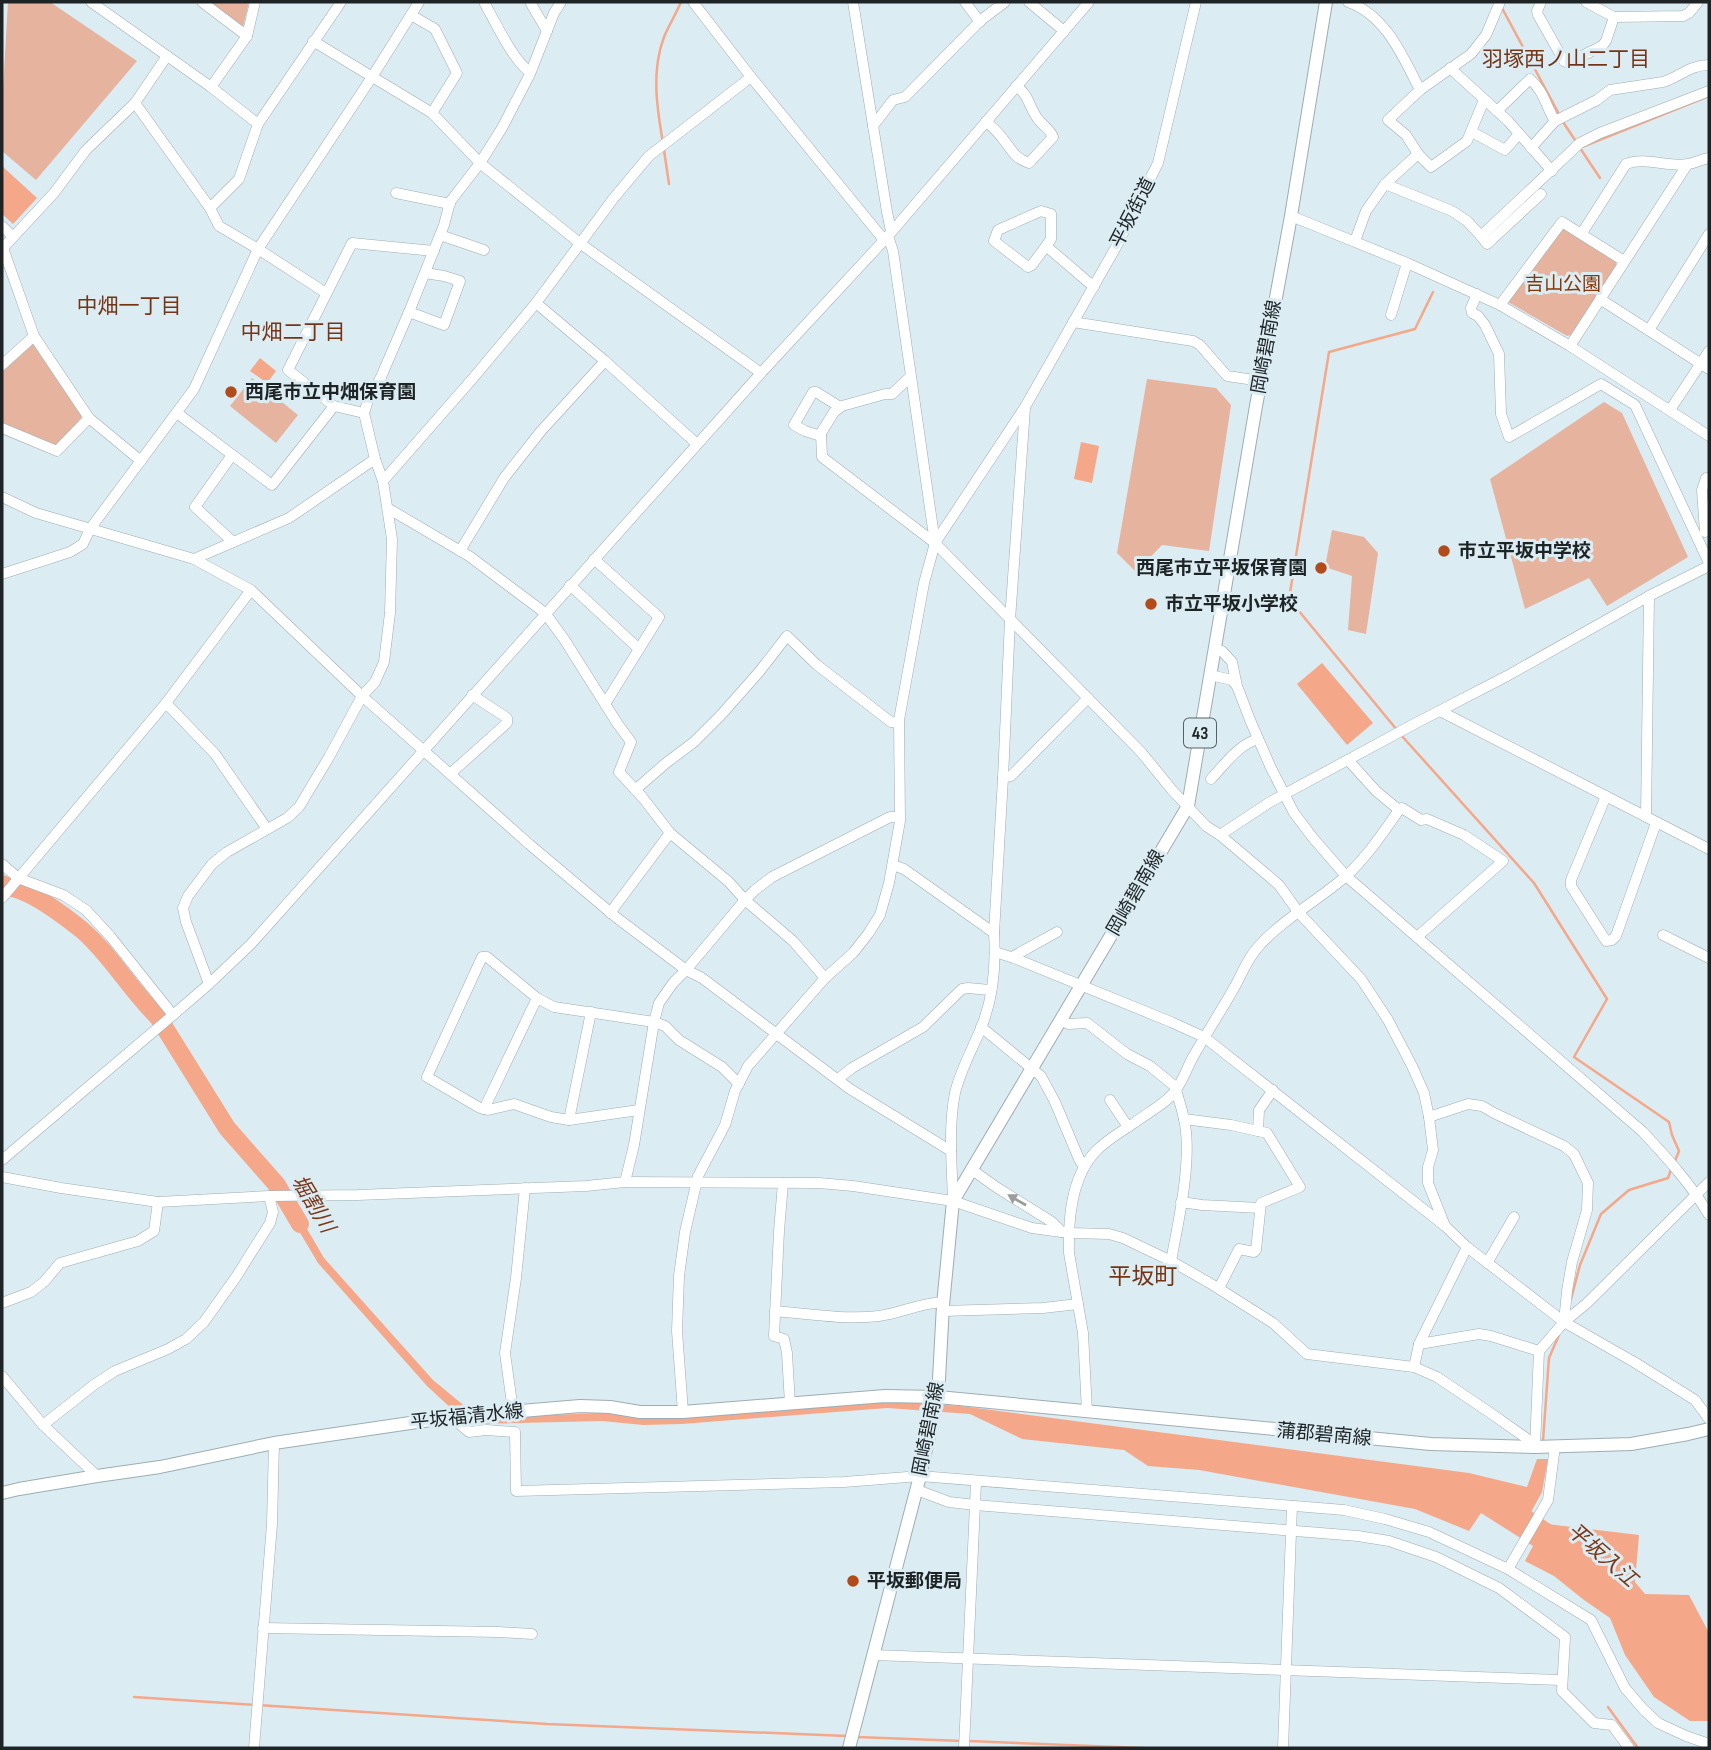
<svg xmlns="http://www.w3.org/2000/svg" width="1711" height="1750" viewBox="0 0 1711 1750" font-family="'Sofia Sans Condensed','Noto Sans JP',sans-serif">
	<style>
		.green { fill: #e5b39e }
		.water { fill: #f4a889 }
		.lines { fill: none; stroke-linecap: round; stroke-linejoin: round }
		.stream { stroke: #f4a889; stroke-width: 2.5 }
		.river { stroke: #f4a889; stroke-width: 18 }
		.minor-casing { stroke: #9dadb3; stroke-width: 11 }
		.major-casing { stroke: #9dadb3; stroke-width: 14 }
		.minor { stroke: #fff; stroke-width: 10 }
		.major { stroke: #fff; stroke-width: 12 }
		.oneway { fill: #9a9c9d }
		.poi-dot { fill: #b14c1a; stroke: #dcecf3; stroke-width: 2.5 }
		.labels { text-anchor: middle; dominant-baseline: central; stroke-width: 6; stroke-linejoin: round; paint-order: stroke }
		.shield { fill: #dcecf3; stroke: #576064; stroke-width: 2 }
		.shield-label { font-size: 18px; font-weight: bold; fill: #1e2426 }
		.street-label { font-size: 19px; fill: #1e2426; stroke: #dcecf3 }
		.park-label { font-size: 19px; fill: #8b3400; stroke: #dcecf3 }
		.poi-label { font-size: 19px; font-weight: bold; fill: #1e2426; stroke: #dcecf3; text-anchor: start }
		.neighbourhood-label { font-size: 21px; fill: #743415; stroke: #dcecf3 }
		.water-label { font-size: 21px; font-style: italic; fill: #7b3718; stroke: #dcecf3 }
		.quarter-label { font-size: 23px; fill: #743415; stroke: #dcecf3 }
	</style>
	<rect width="100%" height="100%" fill="#dcecf3"/>
	<!-- green -->
	<g class="green">
		<polygon points="8,2 50,2 137,61 36,180 2,151 2,107"/>
		<polygon points="209,2 249,2 243,27"/>
		<polygon points="1565,228 1616,261 1616,266 1571,335 1567,336 1508,302 1561,229"/>
		<polygon points="33,344 82,417 56,445 2,423 2,372"/>
		<polygon points="252,378 298,415 276,443 230,406"/>
		<polygon points="1147,379 1216,388 1231,405 1209,551 1162,545 1136,572 1117,553"/>
		<polygon points="1604,402 1622,413 1688,557 1607,606 1589,578 1525,609 1490,479"/>
		<polygon points="1332,530 1364,537 1378,553 1366,634 1348,630 1352,576 1325,567"/>
	</g>
	<!-- water -->
	<g class="water">
		<polygon points="2,166 37,198 13,224 2,214"/>
		<polygon points="260,358 276,371 267,383 250,371"/>
		<polygon points="1081,442 1099,446 1092,483 1074,479"/>
		<polygon points="1322,663 1373,723 1347,745 1297,684"/>
		<polygon points="292,1203 324,1258 433,1380 479,1418 888,1401 961,1406 1469,1473 1527,1487 1537,1459 1548,1459 1542,1492 1524,1525 1539,1537 1547,1524 1639,1535 1635,1582 1645,1594 1689,1595 1709,1633 1709,1721 1690,1721 1654,1697 1625,1655 1610,1618 1584,1600 1554,1576 1525,1561 1533,1546 1481,1513 1469,1531 1415,1509 1199,1470 1148,1466 1124,1450 1022,1439 970,1414 887,1408 682,1424 643,1425 602,1421 477,1424 453,1410 427,1386 318,1263 283,1204"/>
	</g>
	<g class="lines">
		<!-- stream -->
		<g class="stream">
			<polyline points="1502,8 1560,116"/>
			<polyline points="1563,122 1577,143"/>
			<path d="M663,143C657,108 651,71 664,37C669,25 676,14 681,2"/>
			<polyline points="1582,147 1709,96"/>
			<polyline points="1580,148 1600,178"/>
			<polyline points="664,150 669,184"/>
			<polyline points="1397,730 1289,599 1329,352 1415,329 1433,292"/>
			<polyline points="1401,735 1534,883 1607,999 1574,1057 1669,1122 1672,1135 1679,1151 1675,1161"/>
			<polyline points="1571,1299 1580,1265 1601,1214 1629,1190 1668,1178 1672,1167"/>
			<polyline points="1543,1441 1549,1358 1559,1335"/>
			<polyline points="134,1697 547,1724 847,1736"/>
			<polyline points="1608,1707 1638,1748"/>
			<polyline points="857,1737 962,1741"/>
			<polyline points="969,1741 1143,1748"/>
		</g>
		<!-- river -->
		<g class="river">
			<path d="M2,884C9,888 15,888 22,891C40,898 67,918 82,930C111,955 130,990 158,1017L227,1128L277,1185L300,1224"/>
			<polyline points="1518,1513 1546,1532 1560,1544"/>
		</g>
		<!-- minor casing -->
		<g class="minor-casing">
			<g id="minor">
				<polyline points="91,2 211,87 258,124"/>
				<polyline points="202,2 247,36"/>
				<path d="M484,2C494,20 514,62 530,72"/>
				<polyline points="530,2 547,31"/>
				<polyline points="693,2 751,77 884,240"/>
				<polyline points="853,2 887,212 891,231"/>
				<polyline points="965,2 980,22"/>
				<polyline points="1029,2 1064,31"/>
				<path d="M1348,2C1386,15 1403,57 1420,90"/>
				<polyline points="1541,2 1537,11 1538,15 1564,61 1568,63 1602,46 1606,41 1614,17"/>
				<polyline points="1586,2 1614,17 1683,16 1689,13 1698,2"/>
				<polyline points="411,15 435,29 457,73 432,113"/>
				<polyline points="313,41 432,113 480,163 581,244 761,373"/>
				<polyline points="1450,68 1508,121 1552,171"/>
				<polyline points="211,87 247,36 255,2"/>
				<polyline points="135,103 210,208 219,226 258,249 326,293"/>
				<path d="M1497,111L1530,79C1544,91 1546,107 1555,121L1531,148"/>
				<path d="M986,121C992,127 998,132 1003,139C1012,150 1014,158 1029,163L1053,137C1050,129 1043,126 1038,119C1029,108 1029,94 1016,86"/>
				<path d="M1555,121L1597,100L1610,90L1663,82C1680,77 1689,65 1709,65"/>
				<polyline points="873,126 893,100 905,97 981,20 1005,2"/>
				<polyline points="1472,132 1505,150 1519,134"/>
				<polyline points="1418,154 1431,167 1467,141 1484,100"/>
				<polyline points="1385,184 1452,211 1467,221 1481,236 1580,143 1600,133 1709,91"/>
				<polyline points="396,193 450,204"/>
				<polyline points="210,208 239,179 258,124 341,2"/>
				<polyline points="1291,216 1407,263 1500,305 1570,346 1709,436"/>
				<polyline points="2,226 13,237"/>
				<path d="M1582,233L1626,164C1646,156 1668,168 1688,164C1695,163 1702,159 1709,158"/>
				<polyline points="440,235 484,250"/>
				<polyline points="888,236 893,251 935,543"/>
				<polyline points="1481,236 1487,244 1541,194"/>
				<polyline points="1355,241 1366,211 1385,184 1418,154 1406,135 1388,120 1420,90 1471,54 1486,35 1500,2"/>
				<polyline points="1046,246 1051,239 1051,214 1041,211 998,230 994,241 1028,267 1032,265 1046,246 1094,287"/>
				<polyline points="3,248 34,336 89,418 141,461"/>
				<polyline points="2,249 54,193 86,150 135,103 167,56"/>
				<polyline points="1477,294 1471,308 1472,313 1478,316 1485,325 1499,354 1501,414 1509,437 1601,384 1635,405 1709,563"/>
				<polyline points="1600,299 1709,369"/>
				<polyline points="536,303 605,361 697,444"/>
				<polyline points="1500,305 1562,222 1624,261"/>
				<polyline points="409,312 444,325 460,281 444,276 425,273"/>
				<polyline points="1391,315 1407,263"/>
				<polyline points="1073,322 1193,341 1200,345 1227,376 1261,381"/>
				<polyline points="1649,330 1709,234"/>
				<polyline points="1570,346 1687,165"/>
				<polyline points="2,365 34,336"/>
				<polyline points="910,377 892,394 885,394 842,406 834,412 821,433 822,457 935,543 1141,752 1172,790 1206,826 1220,835 1279,885 1299,913 1361,979 1388,1020 1412,1066 1424,1093 1429,1117 1433,1150 1428,1167 1428,1183 1445,1226"/>
				<polyline points="1670,410 1709,351"/>
				<polyline points="177,413 272,485 334,406"/>
				<polyline points="364,413 334,406 288,370 352,243 434,251"/>
				<polyline points="2,428 57,451 89,418"/>
				<polyline points="821,436 805,431 794,425 813,392 816,392 840,407"/>
				<polyline points="232,455 195,507 233,542"/>
				<polyline points="383,481 474,377 536,303 613,199 649,156 751,77"/>
				<polyline points="2,497 36,513 194,559 251,590 362,696 529,844 617,918 686,970 702,978 850,1089 951,1151"/>
				<polyline points="389,509 469,556 545,613 564,639 617,723 631,742 619,772 643,798 670,833 729,882 745,900 793,941 825,978"/>
				<polyline points="1705,532 1702,490 1706,478"/>
				<polyline points="460,551 504,478 541,431 605,361"/>
				<polyline points="194,559 289,518 375,459"/>
				<polyline points="594,559 659,617 605,704"/>
				<polyline points="2,574 70,552 83,544 90,529 194,389 258,249 372,77 419,2"/>
				<polyline points="570,585 639,649"/>
				<path d="M1215,649L1222,651L1232,662L1237,686L1250,720L1271,768L1294,813L1313,838L1346,876L1643,1132C1667,1158 1691,1184 1709,1215"/>
				<polyline points="1210,675 1232,680 1236,685"/>
				<polyline points="166,703 215,754 267,829"/>
				<polyline points="1440,711 1709,849"/>
				<polyline points="1348,760 1376,791 1399,810"/>
				<polyline points="450,774 507,723 507,718 472,695"/>
				<polyline points="1003,778 1011,776 1088,698"/>
				<path d="M1211,779C1225,764 1238,745 1258,739"/>
				<polyline points="635,790 666,763 694,742 721,715 759,672 787,636 817,665 891,722 898,723"/>
				<polyline points="1606,796 1571,880 1571,886 1606,941 1612,940 1616,936 1656,823"/>
				<polyline points="1646,817 1649,596"/>
				<polyline points="1220,835 1270,802 1416,723 1507,676 1649,596 1709,566"/>
				<polyline points="2,864 18,878 63,895 86,910 110,936 173,1015"/>
				<polyline points="893,865 904,869 994,933"/>
				<polyline points="2,898 166,703 251,590"/>
				<polyline points="610,913 670,833"/>
				<polyline points="1663,935 1709,958"/>
				<polyline points="995,952 1014,958 1171,1022 1204,1037 1445,1226 1467,1247 1564,1322 1634,1362 1695,1400 1709,1419"/>
				<polyline points="1012,957 1057,932"/>
				<polyline points="209,984 186,922 183,908 188,896 212,864 227,852 287,818 299,807 329,757 362,696 375,682 384,662 390,613 392,539 383,481 375,459 364,413 369,397 381,377 409,312 444,225 450,202 480,163 502,128 530,74 554,13 561,2"/>
				<polyline points="1061,1020 1068,1024 1087,1023 1127,1054 1150,1066 1177,1088"/>
				<polyline points="981,1027 1041,1076 1055,1102 1079,1159 1084,1167"/>
				<polyline points="838,1079 852,1068 923,1027 962,989 968,988 990,990"/>
				<polyline points="1110,1100 1128,1127"/>
				<polyline points="484,1109 537,998"/>
				<polyline points="639,1110 569,1120 551,1117 514,1104 488,1110 480,1108 427,1077 482,957 487,957 537,998 554,1007 654,1022 665,1026 679,1040 722,1067 739,1084"/>
				<polyline points="1429,1117 1468,1104 1482,1106 1494,1113 1564,1146 1574,1154 1588,1183 1587,1210 1572,1262 1567,1291 1564,1322"/>
				<polyline points="1184,1119 1231,1125 1267,1133 1300,1187 1261,1203 1256,1250 1254,1252 1239,1249 1219,1288"/>
				<polyline points="569,1120 591,1012"/>
				<polyline points="1258,1131 1259,1110 1273,1090"/>
				<polyline points="2,1160 173,1015 209,984 251,944 761,373 888,236 1089,2"/>
				<polyline points="971,1169 996,1187 1052,1222 1062,1232"/>
				<polyline points="2,1177 61,1188 158,1202 269,1196 358,1195 586,1186 625,1182 819,1183 853,1186 953,1201 1032,1228 1069,1233 1109,1234 1123,1238 1171,1261 1213,1285 1273,1323 1307,1354 1414,1367 1437,1377 1489,1412 1526,1438 1535,1447"/>
				<polyline points="625,1182 634,1145 654,1022 659,1003 673,983 686,970 745,900 755,890 772,877 890,817 899,817"/>
				<polyline points="783,1183 779,1231 774,1336 784,1339 787,1353 790,1404"/>
				<path d="M953,1201C952,1166 948,1128 955,1093C960,1071 972,1050 981,1028C993,999 996,964 994,933L1003,778L1010,620L1025,408"/>
				<polyline points="1181,1202 1202,1205 1260,1208"/>
				<path d="M1171,1261C1178,1224 1190,1170 1186,1132C1185,1117 1180,1104 1176,1090"/>
				<polyline points="1487,1263 1514,1217"/>
				<polyline points="2,1303 31,1292 44,1282 60,1263 138,1241 154,1231 158,1202"/>
				<path d="M775,1311C809,1314 845,1320 879,1316C901,1313 920,1303 943,1302"/>
				<polyline points="943,1311 1043,1308 1078,1304"/>
				<polyline points="1419,1344 1479,1334 1491,1336 1539,1351"/>
				<polyline points="1414,1367 1419,1344 1467,1247"/>
				<polyline points="2,1376 43,1425 97,1476"/>
				<polyline points="513,1411 505,1353 516,1278 525,1188"/>
				<polyline points="683,1412 677,1331 679,1276 685,1232 698,1176 725,1125 735,1091 748,1066 825,978 853,953 868,934 880,915 889,883 900,821 899,720 924,583 935,543 1025,407 1116,247 1158,163 1196,2"/>
				<path d="M1087,1412L1083,1333L1069,1253C1068,1219 1071,1178 1095,1152C1106,1140 1121,1132 1134,1123C1147,1113 1166,1104 1176,1090C1183,1080 1187,1068 1193,1057C1206,1034 1221,1011 1234,988C1242,974 1247,959 1258,947C1283,919 1317,901 1345,877C1366,858 1383,833 1399,810L1402,808L1421,820L1427,819L1464,835L1503,861L1417,937"/>
				<polyline points="451,1417 469,1432 486,1430 515,1432 516,1491 844,1482 920,1476 1344,1510 1385,1519 1429,1532 1508,1569 1591,1620 1625,1688 1643,1709 1658,1723 1686,1736 1709,1744"/>
				<polyline points="43,1425 95,1384 115,1371 168,1349 186,1339 204,1322 236,1277 270,1223 273,1212 269,1196"/>
				<polyline points="1535,1447 1539,1351 1564,1322 1586,1304 1709,1182"/>
				<polyline points="917,1490 949,1502 975,1505 1358,1536 1389,1541 1436,1557 1499,1588 1565,1637 1562,1691 1594,1723 1612,1725 1629,1748"/>
				<polyline points="1508,1569 1548,1500 1555,1446"/>
				<polyline points="263,1628 499,1632 532,1634"/>
				<polyline points="873,1655 1561,1680"/>
				<polyline points="254,1748 272,1524 274,1443"/>
				<polyline points="964,1748 976,1482"/>
				<polyline points="1283,1748 1292,1506"/>
			</g>
		</g>
		<!-- major casing -->
		<g class="major-casing">
			<g id="major">
				<polyline points="2,1493 19,1489 97,1476 160,1467 274,1443 451,1417 580,1406 610,1407 640,1412 683,1412 885,1396 938,1397 1431,1444 1535,1447 1631,1444 1688,1434 1709,1429"/>
				<polyline points="849,1748 920,1476 938,1397 943,1305 953,1201 1188,806 1256,406 1291,216 1326,2"/>
			</g>
		</g>
		<!-- minor -->
		<use href="#minor" class="minor"/>
		<!-- major -->
		<use href="#major" class="major"/>
	</g>
	<!-- one-way arrows -->
	<defs><path id="oneway-solid" d="M-6-.8H1V-3.2L6.5 0L1 3.2V.8H-6Z" transform="scale(1.75)"/></defs>
	<use class="oneway" href="#oneway-solid" transform="translate(1017 1200) rotate(-150)"/>
	<!-- markers -->
	<g class="poi-dot">
		<circle cx="231" cy="392" r="7"/>
		<circle cx="1444" cy="551" r="7"/>
		<circle cx="1321" cy="568" r="7"/>
		<circle cx="1151" cy="604" r="7"/>
		<circle cx="853" cy="1581" r="7"/>
	</g>
	<g class="labels">
		<!-- shield labels -->
		<rect class="shield" x="1184" y="718.5" width="32" height="29" rx="5"/>
		<g class="shield-label">
			<text x="1200" y="733">43</text>
		</g>
		<!-- street labels -->
		<g class="street-label">
			<text transform="translate(1133 213) rotate(-63)">平坂街道</text>
			<text transform="translate(1267 347) rotate(-80)">岡崎碧南線</text>
			<text transform="translate(1136 893) rotate(-60)">岡崎碧南線</text>
			<text transform="translate(467 1417) rotate(-6)">平坂福清水線</text>
			<text transform="translate(929 1429) rotate(-79)">岡崎碧南線</text>
			<text transform="translate(1324 1435) rotate(5)">蒲郡碧南線</text>
		</g>
		<!-- park labels -->
		<g class="park-label">
			<text x="1563" y="284">吉山公園</text>
		</g>
		<!-- poi labels -->
		<g class="poi-label">
			<text x="245" y="392">西尾市立中畑保育園</text>
			<text x="1458" y="551">市立平坂中学校</text>
			<text x="1307" y="568" text-anchor="end">西尾市立平坂保育園</text>
			<text x="1165" y="604">市立平坂小学校</text>
			<text x="867" y="1581">平坂郵便局</text>
		</g>
		<!-- neighbourhood labels -->
		<g class="neighbourhood-label">
			<text x="1566" y="59">羽塚西ノ山二丁目</text>
			<text x="129" y="306">中畑一丁目</text>
			<text x="293" y="332">中畑二丁目</text>
		</g>
		<!-- water labels -->
		<g class="water-label">
			<text transform="translate(313 1204) rotate(59)">堀割川</text>
			<text transform="translate(1602 1555) rotate(41)">平坂入江</text>
		</g>
		<!-- quarter labels -->
		<g class="quarter-label">
			<text x="1143" y="1277">平坂町</text>
		</g>
	</g>
	<!-- border -->
	<rect width="1711" height="1750" fill="none" stroke="#1e2426" stroke-width="7"/>
</svg>
